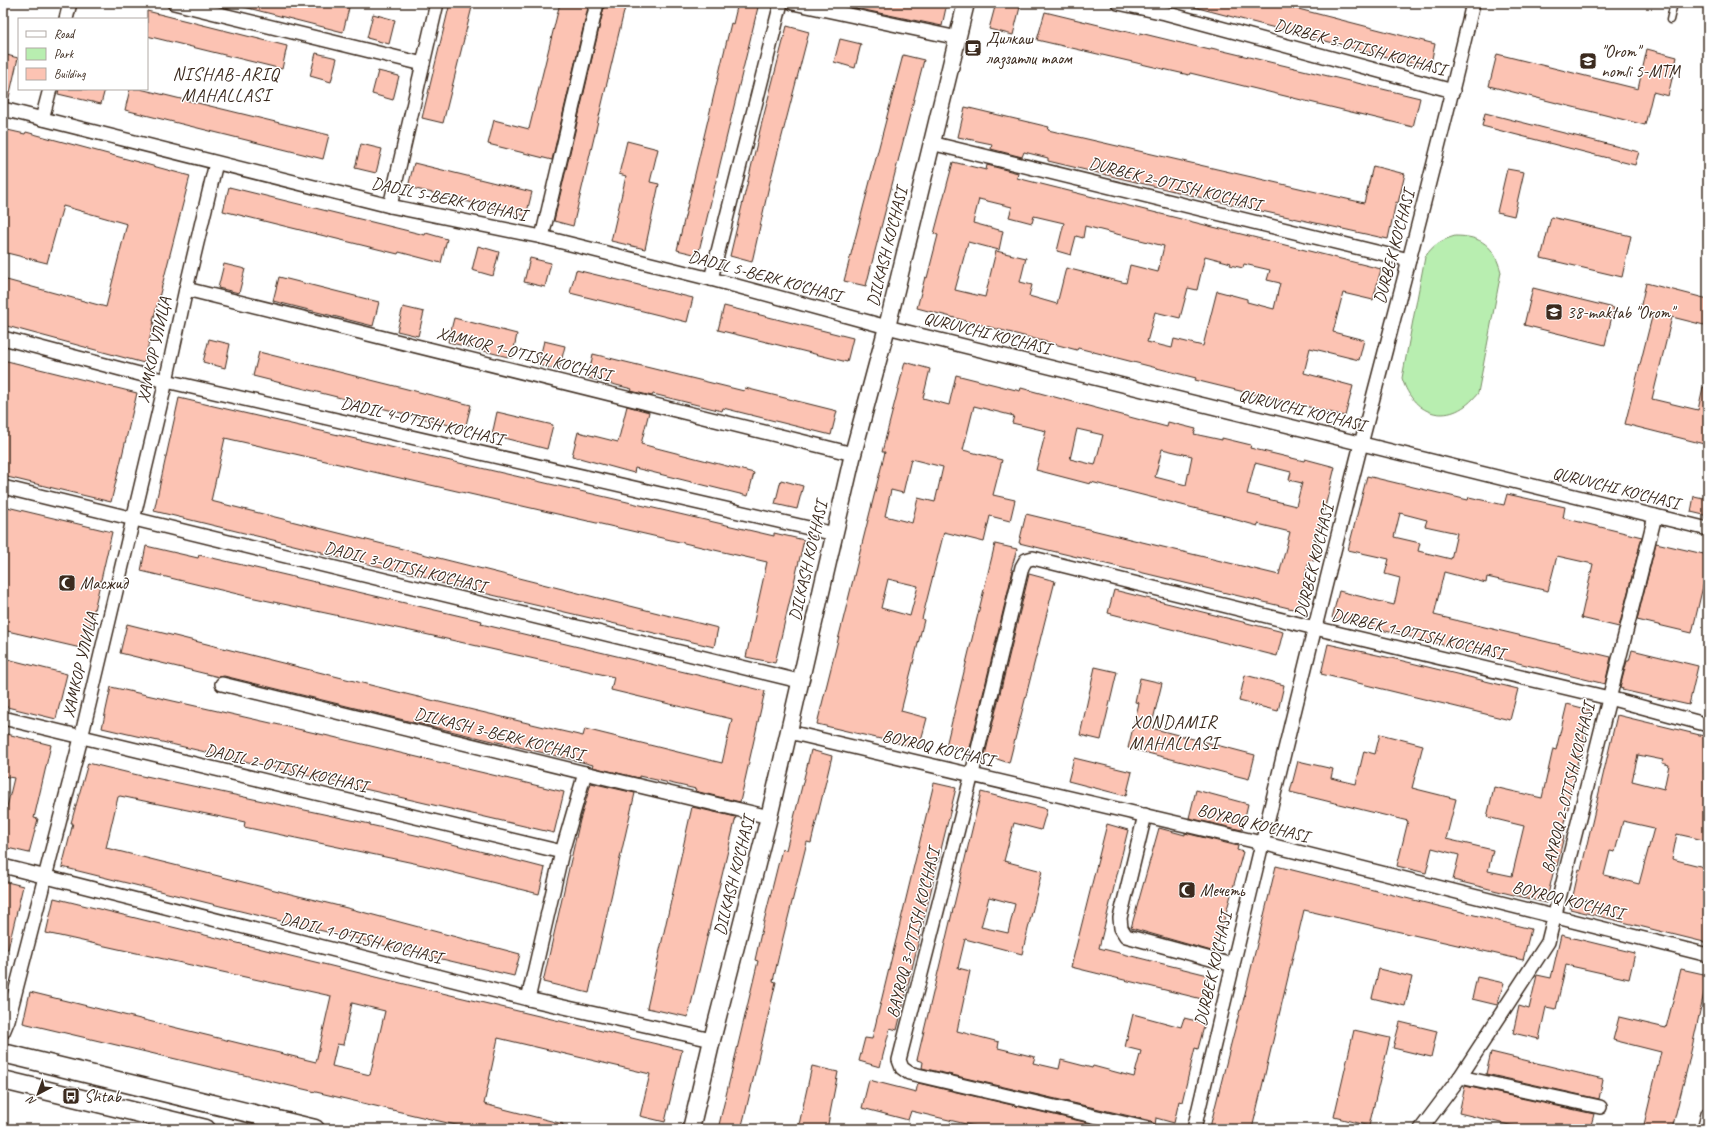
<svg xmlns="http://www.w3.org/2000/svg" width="1711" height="1132" viewBox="0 0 1711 1132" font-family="Caveat,sans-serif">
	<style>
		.green { fill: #b8eeb0; stroke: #7a8c67 }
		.building { fill: #fcc3b3; stroke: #3b2a1e; fill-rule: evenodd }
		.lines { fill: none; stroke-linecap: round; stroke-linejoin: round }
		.service-casing { stroke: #3b2a1e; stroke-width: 9 }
		.minor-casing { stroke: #3b2a1e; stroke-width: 16 }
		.tertiary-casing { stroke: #3b2a1e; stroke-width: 19 }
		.secondary-casing { stroke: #3b2a1e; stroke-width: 21 }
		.service { stroke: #fff; stroke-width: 6 }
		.minor { stroke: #fff; stroke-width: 13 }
		.tertiary { stroke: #fff; stroke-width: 16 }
		.secondary { stroke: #fff; stroke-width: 18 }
		.labels { text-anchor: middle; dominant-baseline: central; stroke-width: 3; stroke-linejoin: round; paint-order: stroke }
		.poi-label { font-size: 17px; fill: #3b2a1e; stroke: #fff; text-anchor: start }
		.street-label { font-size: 17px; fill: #3b2a1e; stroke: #fff }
		.neighbourhood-label { font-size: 18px; letter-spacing: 1px; fill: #3b2a1e; stroke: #fff }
	</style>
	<rect width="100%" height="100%" fill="#fff"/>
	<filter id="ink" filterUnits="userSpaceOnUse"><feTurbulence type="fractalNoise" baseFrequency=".025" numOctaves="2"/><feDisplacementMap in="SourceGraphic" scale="8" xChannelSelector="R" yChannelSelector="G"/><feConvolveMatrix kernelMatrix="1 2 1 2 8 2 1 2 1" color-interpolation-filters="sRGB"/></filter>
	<g filter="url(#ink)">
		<!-- green -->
		<path class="green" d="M1455,236C1482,236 1494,246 1501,272L1478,393C1452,427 1414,418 1402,378L1425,257C1433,245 1441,240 1455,236Z"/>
		<!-- building -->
		<g class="building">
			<polygon points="244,3 328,3 349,8 343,32 244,7"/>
			<polygon points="450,3 473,3 443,123 422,118"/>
			<polygon points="560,3 589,3 552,160 488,144 494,120 529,129"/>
			<polygon points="605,3 626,3 573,226 554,221"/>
			<polygon points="738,3 759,3 698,255 677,250 731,23 733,24"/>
			<polygon points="850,3 947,3 942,26 850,7"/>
			<polygon points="996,3 1004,3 1020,7 1013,35 989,29"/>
			<polygon points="1194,3 1275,3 1435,44 1430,68 1194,7"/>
			<polygon points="147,11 287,46 282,69 147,36"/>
			<polygon points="1045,12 1140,35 1140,33 1210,50 1211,48 1420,98 1413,127 1190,73 1189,75 1037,40"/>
			<polygon points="373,14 395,20 389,44 367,38"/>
			<polygon points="787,26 809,32 769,186 752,262 730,256 761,126"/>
			<polygon points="840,39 861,44 855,68 834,62"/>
			<polygon points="1647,49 1677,57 1668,96 1653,92 1645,125 1489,86 1497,54 1638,89"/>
			<polygon points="316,53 337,58 331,82 310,76"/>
			<polygon points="3,54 18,58 8,102 3,101"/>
			<polygon points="903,55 924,60 866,286 844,281"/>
			<polygon points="378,71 399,76 393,100 372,94"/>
			<polygon points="59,89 105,89 101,104 58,94"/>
			<polygon points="130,89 140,89 329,135 323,159 125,110"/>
			<polygon points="965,107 1049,127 1048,130 1364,203 1373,166 1405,174 1398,203 1396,202 1388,239 1207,199 1048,161 1048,158 1024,152 1022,157 991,149 992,144 958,137"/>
			<polygon points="1485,113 1639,152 1635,165 1482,126"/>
			<polygon points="3,129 25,134 26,132 190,176 153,321 154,321 144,363 3,325 3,279 106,307 127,224 63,206 47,263 3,252"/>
			<polygon points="627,141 658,149 650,182 659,184 645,249 611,241 626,176 619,174"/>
			<polygon points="361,144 382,149 376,173 355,168"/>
			<path d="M953,162L986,170L987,165L1018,173L1017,178L1381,269L1373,300L1343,293L1333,332L1364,340L1359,360L1310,348L1304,373L1353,386L1345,416L1281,400V401L1195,380L1196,378L1078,348L1077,350L917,308L925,277L927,278L938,235L934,234ZM979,199L1012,207L1009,217L1032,223L1034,216L1064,223L1057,251L1071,255L1076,236L1083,238L1085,226L1164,246L1158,272L1130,265L1126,283L1066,268L1057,304L1029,296L1032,285L1020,282L1026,258L996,251L985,297L955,290L968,242L999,250L1003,231L973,223ZM1205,256L1231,263L1230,265L1243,268L1244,264L1270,270L1267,280L1280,283L1274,309L1247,302V299L1217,291L1203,346L1174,339L1172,348L1147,342L1155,312L1180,318L1188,288L1197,290Z"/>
			<polygon points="414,163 532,192 526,216 408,187"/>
			<polygon points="1507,169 1524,172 1514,216 1497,212"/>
			<polygon points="229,187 425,235 426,233 447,239 441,263 399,252 398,254 223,211"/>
			<polygon points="1551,217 1631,236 1622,277 1541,258"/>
			<polygon points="478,246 499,252 493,276 472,270"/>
			<polygon points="530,258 551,263 545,287 524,282"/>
			<polygon points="224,264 245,269 239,293 218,288"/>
			<polygon points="576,270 693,298 687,322 570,293"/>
			<polygon points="279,277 379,302 373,326 273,301"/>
			<polygon points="1646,283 1708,299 1708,326 1672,317 1652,399 1698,410 1703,387 1708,388 1708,445 1625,424 1653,313 1640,309"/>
			<polygon points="1533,288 1614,308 1605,345 1524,325"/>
			<polygon points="724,306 853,338 847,362 718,330"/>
			<polygon points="403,307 424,312 418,336 397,331"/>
			<polygon points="454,318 517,334 512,358 448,342"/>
			<polygon points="209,339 230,344 225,368 203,362"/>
			<polygon points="544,341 565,346 559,370 538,365"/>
			<polygon points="259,352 471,405 465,429 253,376"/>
			<polygon points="593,354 744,391 745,388 837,411 831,435 723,408 722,411 653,394 652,396 631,391 632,389 588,378"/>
			<polygon points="3,360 137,393 111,502 3,476"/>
			<path d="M905,362L930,369L923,398L949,405L956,375L1020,391L1021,388L1167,427L1168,422L1196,429L1194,434L1222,440V438L1251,445L1250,448L1304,461L1305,459L1335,467L1317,539L1319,540L1314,561L1309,560L1297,610L1019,543L1026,514L1279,575L1290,532L1258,524V526L1233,519V518L1091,482L1090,484L1036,470L1046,431L1012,423L1014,416L974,406L963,450L1002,460L993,495L1015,500L1010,521L990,516L984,542L944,532L922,619L924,620L901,711L927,718L919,748L817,724L885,452H882ZM1077,429L1103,435L1095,465L1070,459ZM1162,449L1192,456L1186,485L1155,477ZM911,459L943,467L935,502L918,498L912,523L885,516L891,490L903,493ZM1255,463L1291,472L1289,480L1302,483L1296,506L1247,494ZM888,579L918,586L910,616L881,608Z"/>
			<polygon points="179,398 774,536 774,533 804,540 775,663 746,657 767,562 225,438 211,501 718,628 714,647 441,583 441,580 322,554 322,552 154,511"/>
			<polygon points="627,406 649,412 641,444 754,473 748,496 635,468 634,473 572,456 578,432 618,442"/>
			<polygon points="497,412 553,425 547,449 492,435"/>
			<path d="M1367,476L1468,500L1469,497L1504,505L1507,494L1565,507L1563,518L1642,537L1619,627L1581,618L1593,564L1557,556L1548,591L1487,577L1486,583L1444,572L1434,615L1611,657L1605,684L1332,618L1339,591L1394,605L1400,578L1385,574L1389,559L1348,550ZM1400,513L1427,520L1425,526L1457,533L1451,559L1418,551L1420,543L1394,537Z"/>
			<polygon points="781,480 803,486 797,509 775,504"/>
			<polygon points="1694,496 1708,499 1708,516 1691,512"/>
			<polygon points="3,506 112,532 85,649 3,630"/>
			<polygon points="1656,543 1708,555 1708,565 1692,633 1637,620"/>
			<polygon points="995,544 1017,549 1011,570 1013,570 969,752 946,746"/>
			<polygon points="146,546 198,558 199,555 221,560 482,621 481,624 765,691 740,802 695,791 696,789 639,776 639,778 592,767 593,765 578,761 408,721 224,676 219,677 120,653 127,624 410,695 557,730 583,736 585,729 722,763 732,719 611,690 614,677 420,633 250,597 141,571"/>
			<polygon points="1029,574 1055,581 1009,763 985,755"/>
			<polygon points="1114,590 1283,632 1277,656 1108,613"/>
			<polygon points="1328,644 1395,659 1518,689 1510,720 1321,674"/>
			<polygon points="1632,650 1698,666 1689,705 1622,690 1623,688 1620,687 1627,661 1629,661"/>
			<polygon points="3,658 67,674 56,719 3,706"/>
			<polygon points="1095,667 1117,672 1101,740 1080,735"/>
			<polygon points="1245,675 1284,685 1278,711 1239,701"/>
			<polygon points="1140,678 1162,683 1151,728 1255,755 1249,779 1128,748 1139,703 1135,702"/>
			<polygon points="111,687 333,737 564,792 554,833 102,728"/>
			<polygon points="1567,704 1590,710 1583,741 1585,741 1582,757 1579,756 1567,805 1569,805 1562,835 1564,836 1557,866 1555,865 1546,903 1453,880 1459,855 1432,848 1426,873 1397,866 1408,821 1290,792 1298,761 1333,769 1331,778 1356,784 1364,751 1375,754 1380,734 1423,745 1412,788 1456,799 1446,839 1493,850 1488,871 1512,876 1524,826 1487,817 1494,787 1542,798 1553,749 1556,750"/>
			<path d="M1617,715L1708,737V756L1704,773H1708V841L1677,834L1672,859L1708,868V943L1570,909L1579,869L1581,870ZM1638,755L1663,760L1662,763L1669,765L1664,789L1632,781ZM1623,821L1654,828L1639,884L1604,875L1610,851L1615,852Z"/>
			<polygon points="3,733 51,745 34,818 38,819 29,853 3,847 3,811 6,811 14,778 3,776"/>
			<polygon points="811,750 832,756 811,843 807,842 782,942 773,981 776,982 746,1110 741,1129 718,1129 758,961 755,960 761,933 782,849 786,850"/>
			<polygon points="1074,758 1132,772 1126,796 1068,781"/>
			<polygon points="88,763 146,777 146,776 370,824 370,825 429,838 545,868 539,894 423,865 244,827 245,822 120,796 118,797 106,848 351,909 520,954 514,976 289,923 62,867 73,823 71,823"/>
			<polygon points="591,783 635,793 589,993 543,982 580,820"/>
			<polygon points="934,783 956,788 897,1030 890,1028 880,1067 859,1061 865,1038 872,1039"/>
			<polygon points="1196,790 1248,804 1242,830 1189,818"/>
			<path d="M981,792L1047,809L1041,830L1014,823L1004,861L1042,871L1022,954L965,939L958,968L970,971L957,1031L999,1042L998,1048L1035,1057L1033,1063L1059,1069L1061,1060L1092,1068L1093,1066L1134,1077L1141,1051L1125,1047L1133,1014L1181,1027L1184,1018L1205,1023L1198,1049L1195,1048L1182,1102L1179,1101L1174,1123L1156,1118L1155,1125L1151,1121L922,1068L923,1062L917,1060ZM989,897L1015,904L1008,933L981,927Z"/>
			<polygon points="692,807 736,817 688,1017 647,1008"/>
			<polygon points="1107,824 1128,830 1099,948 1208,975 1202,999 1071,967"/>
			<polygon points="1159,828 1185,835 1185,833 1238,846 1237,850 1243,852 1215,952 1131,928"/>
			<polygon points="1276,866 1531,929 1523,960 1304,910 1252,1129 1218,1129 1210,1127 1232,1040 1240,1010 1241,1010"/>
			<polygon points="3,881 23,886 8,949 3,949"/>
			<path d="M54,898L421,988L682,1050L665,1122L640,1116L650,1074L498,1038L484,1104L563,1124L562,1129H473L23,1023L30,992L316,1062L331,996L46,933ZM352,1003L385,1011L370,1075L332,1066L337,1044L343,1045Z"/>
			<polygon points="1561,935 1635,953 1629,979 1566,965 1556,1009 1546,1007 1539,1039 1513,1033 1519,1006 1529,1009 1537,975 1551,978"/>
			<polygon points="1379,969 1412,977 1405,1006 1372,998"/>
			<polygon points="1681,969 1708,975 1688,1065 1672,1129 1643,1129 1661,1052 1613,1040 1619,1017 1666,1028"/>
			<polygon points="1477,977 1504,983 1497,1005 1472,999"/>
			<polygon points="1400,1022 1437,1031 1431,1057 1393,1048"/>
			<polygon points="1354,1030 1390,1038 1369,1126 1334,1117"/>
			<polygon points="1491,1052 1603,1079 1599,1099 1486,1074"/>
			<polygon points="812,1066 838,1072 827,1129 798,1129"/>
			<polygon points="869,1080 916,1092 918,1083 1114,1129 987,1129 911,1111 908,1120 862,1108"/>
			<polygon points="1465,1086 1594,1114 1590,1129 1526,1129 1459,1113"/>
		</g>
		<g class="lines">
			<!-- service casing -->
			<g class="service-casing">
				<polyline id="service" points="1670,20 1674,3"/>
			</g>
			<!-- minor casing -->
			<g class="minor-casing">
				<g id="minor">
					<polyline points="174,3 423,64"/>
					<polyline points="793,3 958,38"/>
					<polyline points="1118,3 1165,13 1453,91"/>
					<polyline points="66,19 70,3"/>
					<polyline points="3,109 390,206 542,237 711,279 887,327 1708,529"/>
					<polyline points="42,119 50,89"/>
					<polyline points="931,143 1409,260"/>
					<polyline points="390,206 437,3"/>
					<polyline points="542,237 597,3"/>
					<polyline points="711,279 781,3"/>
					<polyline points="186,289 853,454"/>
					<polyline points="3,338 166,381 835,534"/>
					<polyline points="3,487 799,681"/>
					<polyline points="222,684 585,773 769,817"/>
					<polyline points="3,718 562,852"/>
					<polyline points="789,732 1262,843 1708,955"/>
					<polyline points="1145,815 1120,918 1121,928 1126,936 1233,965"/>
					<polyline points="3,866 528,999 712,1040"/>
					<polyline points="528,999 562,852 585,773"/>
					<polyline points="3,1032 8,1020 81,738 166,381 186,289 216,163"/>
					<polyline points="1460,1077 1600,1107"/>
					<polyline points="1149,1129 909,1073 902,1068 899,1060 972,774 1022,567 1026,560 1033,558 1315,628 1609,698 1708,725"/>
					<path d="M1194,1129C1248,900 1303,672 1361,444C1399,297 1439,151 1473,3"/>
					<polyline points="1421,1129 1460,1077 1548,942 1655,516"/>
					<polyline points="1704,1129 1708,1114"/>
				</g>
			</g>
			<!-- tertiary casing -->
			<g class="tertiary-casing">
				<polyline id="tertiary" points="691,1129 712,1040 769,817 853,454 887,327 966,3"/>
			</g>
			<!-- secondary casing -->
			<g class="secondary-casing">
				<g id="secondary">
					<polyline points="3,1053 315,1129"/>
					<polyline points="3,1080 206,1129"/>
				</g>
			</g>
			<!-- service -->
			<use href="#service" class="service"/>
			<!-- minor -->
			<use href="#minor" class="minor"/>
			<!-- tertiary -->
			<use href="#tertiary" class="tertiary"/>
			<!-- secondary -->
			<use href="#secondary" class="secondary"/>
		</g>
	</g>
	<!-- icons -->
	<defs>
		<g id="cafe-square" transform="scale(0.9)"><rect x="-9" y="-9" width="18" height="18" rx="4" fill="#3b2a1e" stroke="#fff"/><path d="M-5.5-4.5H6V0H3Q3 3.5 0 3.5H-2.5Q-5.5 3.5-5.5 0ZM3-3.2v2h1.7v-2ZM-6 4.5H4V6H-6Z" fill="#fff"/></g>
		<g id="school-square" transform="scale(0.9)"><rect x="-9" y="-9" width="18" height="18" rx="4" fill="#3b2a1e" stroke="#fff"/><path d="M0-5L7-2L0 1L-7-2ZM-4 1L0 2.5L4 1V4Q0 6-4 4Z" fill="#fff"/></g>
		<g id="mosque-square" transform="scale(0.9)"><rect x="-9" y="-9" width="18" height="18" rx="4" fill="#3b2a1e" stroke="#fff"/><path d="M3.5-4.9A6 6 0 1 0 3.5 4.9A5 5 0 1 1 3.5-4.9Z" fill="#fff"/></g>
		<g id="bus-square" transform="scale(0.9)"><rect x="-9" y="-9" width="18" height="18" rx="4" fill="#3b2a1e" stroke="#fff"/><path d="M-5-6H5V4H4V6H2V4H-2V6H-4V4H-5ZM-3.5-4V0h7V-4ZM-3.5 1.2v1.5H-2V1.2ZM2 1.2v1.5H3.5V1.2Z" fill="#fff"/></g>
	</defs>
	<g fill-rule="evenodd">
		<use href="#cafe-square" x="973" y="48"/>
		<use href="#school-square" x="1588" y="61"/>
		<use href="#school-square" x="1554" y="312"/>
		<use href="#mosque-square" x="67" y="583"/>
		<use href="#mosque-square" x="1187" y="890"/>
		<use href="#bus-square" x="71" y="1096"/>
	</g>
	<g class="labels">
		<!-- poi labels -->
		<g class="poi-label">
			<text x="986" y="38">Дилкаш<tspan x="986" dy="20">лаззатли таом</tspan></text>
			<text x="1601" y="51">"Orom"<tspan x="1601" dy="20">nomli 5-MTM</tspan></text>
			<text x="1567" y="312">38-maktab "Orom"</text>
			<text x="80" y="583">Масжид</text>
			<text x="1200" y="890">Мечеть</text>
			<text x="84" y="1096">Shtab</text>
		</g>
		<!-- street labels -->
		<g class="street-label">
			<text transform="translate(1360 47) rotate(15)">DURBEK 3-O'TISH KO'CHASI</text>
			<text transform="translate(1175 184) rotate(14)">DURBEK 2-O'TISH KO'CHASI</text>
			<text transform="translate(449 199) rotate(12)">DADIL 5-BERK KO'CHASI</text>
			<text transform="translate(887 247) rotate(-76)">DILKASH KO'CHASI</text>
			<text transform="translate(1394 247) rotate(-75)">DURBEK KO'CHASI</text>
			<text transform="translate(765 276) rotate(15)">DADIL 5-BERK KO'CHASI</text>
			<text transform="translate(987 333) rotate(14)">QURUVCHI KO'CHASI</text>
			<text transform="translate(154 350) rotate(-78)">ХАМКОР УЛИЦА</text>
			<text transform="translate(524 354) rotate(14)">XAMKOR 1-O'TISH KO'CHASI</text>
			<text transform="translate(1302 410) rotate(14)">QURUVCHI KO'CHASI</text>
			<text transform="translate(422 421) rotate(13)">DADIL 4-O'TISH KO'CHASI</text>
			<text transform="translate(1616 488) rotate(14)">QURUVCHI KO'CHASI</text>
			<text transform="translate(808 561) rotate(-77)">DILKASH KO'CHASI</text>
			<text transform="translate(1314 561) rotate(-76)">DURBEK KO'CHASI</text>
			<text transform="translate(405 567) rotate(14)">DADIL 3-O'TISH KO'CHASI</text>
			<text transform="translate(1418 634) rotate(13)">DURBEK 1-O'TISH KO'CHASI</text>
			<text transform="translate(80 665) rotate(-77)">ХАМКОР УЛИЦА</text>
			<text transform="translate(499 734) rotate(14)">DILKASH 3-BERK KO'CHASI</text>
			<text transform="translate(938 748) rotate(13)">BOYROQ KO'CHASI</text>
			<text transform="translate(286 768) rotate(13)">DADIL 2-O'TISH KO'CHASI</text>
			<text transform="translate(1568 788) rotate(-76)">BAYROQ 2-O'TISH KO'CHASI</text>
			<text transform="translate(1253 823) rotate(14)">BOYROQ KO'CHASI</text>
			<text transform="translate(734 876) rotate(-76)">DILKASH KO'CHASI</text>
			<text transform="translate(1568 900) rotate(14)">BOYROQ KO'CHASI</text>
			<text transform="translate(913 933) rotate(-76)">BAYROQ 3-O'TISH KO'CHASI</text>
			<text transform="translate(361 938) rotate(14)">DADIL 1-O'TISH KO'CHASI</text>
			<text transform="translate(1213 969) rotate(-77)">DURBEK KO'CHASI</text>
		</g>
		<!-- neighbourhood labels -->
		<g class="neighbourhood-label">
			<text x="226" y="74">NISHAB-ARIQ<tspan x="226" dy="21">MAHALLASI</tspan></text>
			<text x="1174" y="722">XONDAMIR<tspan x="1174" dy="21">MAHALLASI</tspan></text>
		</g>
	</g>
	<!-- margin -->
	<rect width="1711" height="1132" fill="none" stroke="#fff" stroke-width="16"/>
	<rect x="8" y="8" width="1695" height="1116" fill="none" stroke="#3b2a1e" stroke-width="1.5" filter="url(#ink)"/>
	<!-- legend -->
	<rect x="18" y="18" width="130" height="72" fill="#ffffff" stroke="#b1aaa5"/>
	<rect x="26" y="31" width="20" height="6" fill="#ffffff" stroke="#b1aaa5"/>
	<text x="54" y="38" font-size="12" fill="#3b2a1e">Road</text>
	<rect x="26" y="48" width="20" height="12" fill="#b8eeb0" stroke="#b1aaa5"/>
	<text x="54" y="58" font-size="12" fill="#3b2a1e">Park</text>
	<rect x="26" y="68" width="20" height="12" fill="#fcc3b3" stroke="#b1aaa5"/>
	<text x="54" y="78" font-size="12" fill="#3b2a1e">Building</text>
	<!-- north arrow -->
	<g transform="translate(38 1094) rotate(221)" stroke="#ffffff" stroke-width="3" paint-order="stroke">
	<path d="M0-3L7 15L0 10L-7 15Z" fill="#3b2a1e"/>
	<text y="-6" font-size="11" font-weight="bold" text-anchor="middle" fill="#3b2a1e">N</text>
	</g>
</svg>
